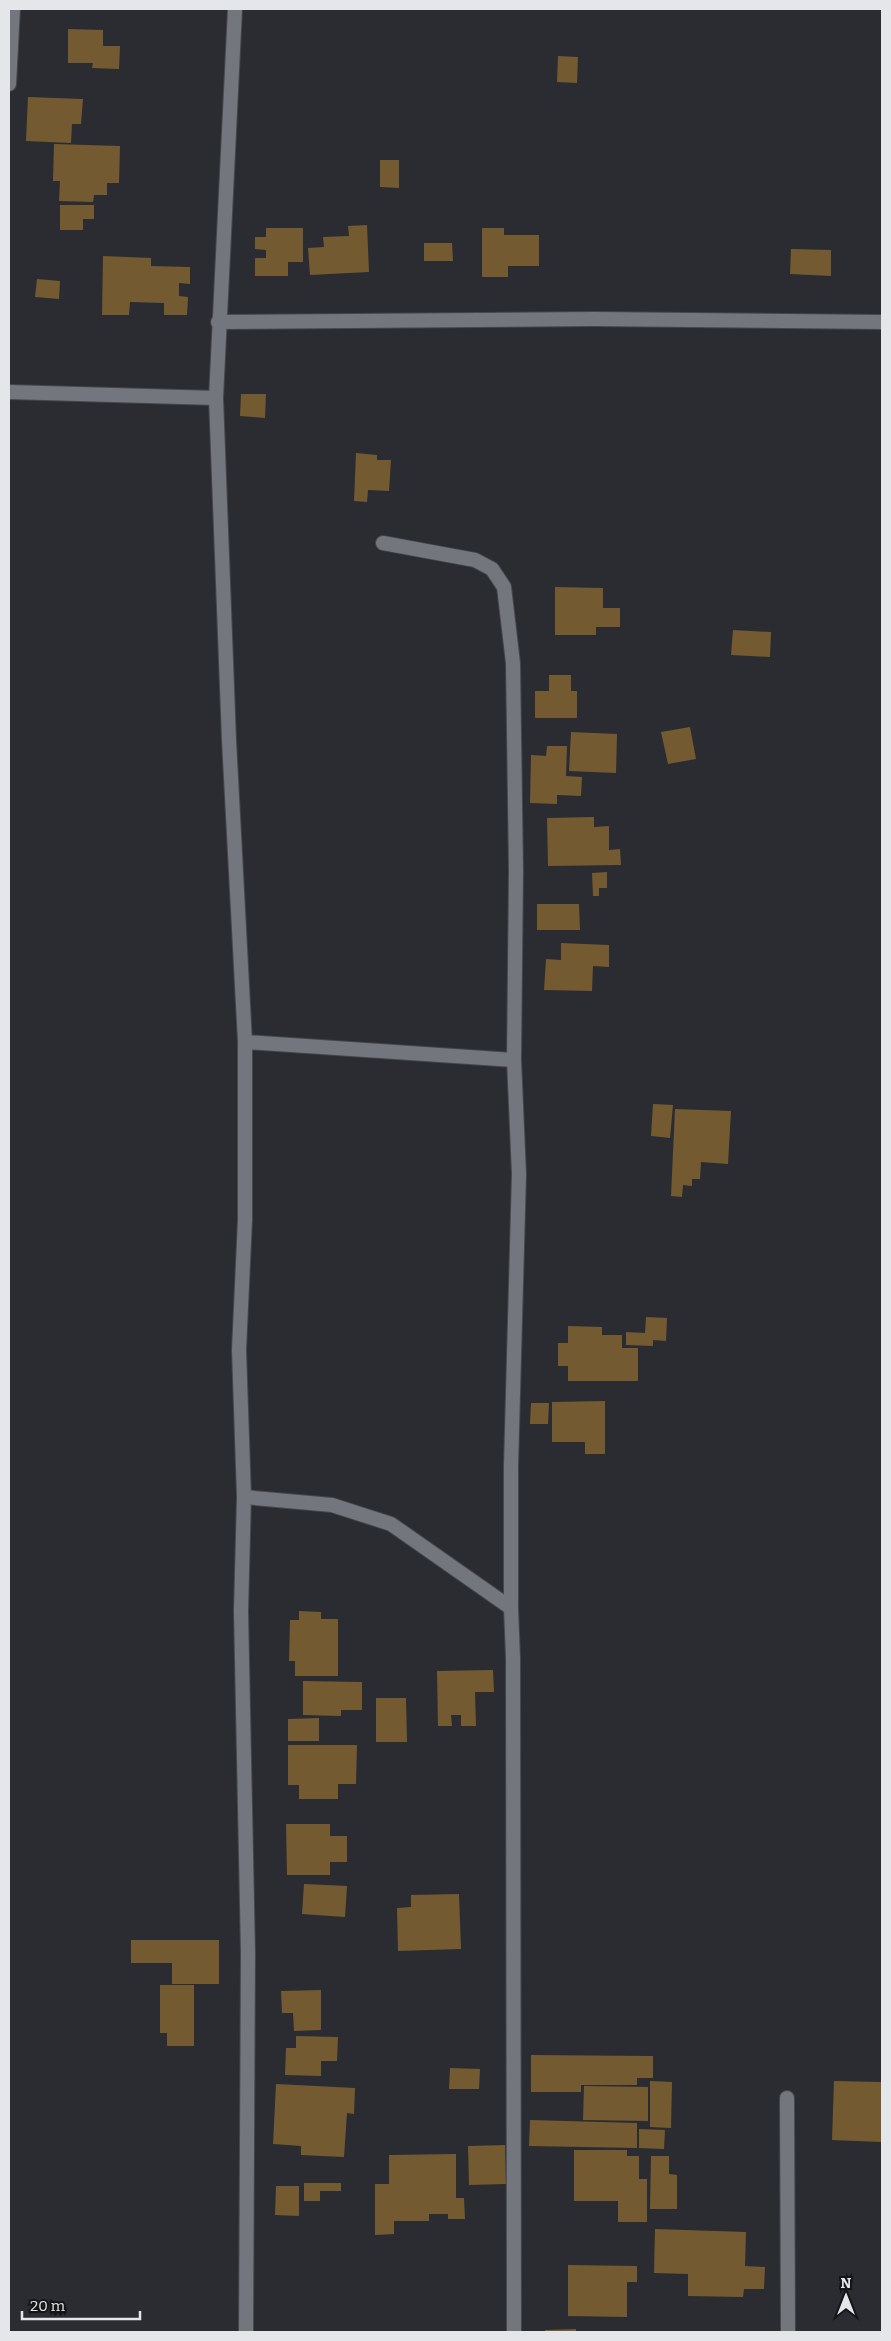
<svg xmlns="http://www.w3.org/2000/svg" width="891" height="2341" viewBox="0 0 891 2341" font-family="Bitter,serif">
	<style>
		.building { fill: #745a31 }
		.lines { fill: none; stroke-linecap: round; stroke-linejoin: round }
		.minor-casing { stroke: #45474c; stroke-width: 16 }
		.minor { stroke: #73767d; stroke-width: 14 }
	</style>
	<rect width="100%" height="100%" fill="#2a2c32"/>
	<!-- building -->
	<g class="building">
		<polygon points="68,29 103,30 103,46 120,46 119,69 92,68 93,63 68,63"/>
		<polygon points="558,56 578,57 577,83 557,82"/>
		<polygon points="28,97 83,99 81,124 72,124 71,143 26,141"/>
		<polygon points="54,144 120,146 119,183 107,183 107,195 94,195 93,202 59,201 60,181 53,181"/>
		<polygon points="380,160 399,160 399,188 380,187"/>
		<polygon points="60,205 94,205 94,219 83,219 83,230 60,230"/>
		<polygon points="367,225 369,272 310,275 308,248 324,247 323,237 349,236 348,226"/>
		<polygon points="266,228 303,228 303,262 288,262 288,276 255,276 255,258 266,258 266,250 255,249 255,237 266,237"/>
		<polygon points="482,228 504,228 504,235 539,235 539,266 508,266 508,277 482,277"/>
		<polygon points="424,243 452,243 453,261 424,261"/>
		<polygon points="791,249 831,250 831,276 790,274"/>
		<polygon points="103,256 151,258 151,266 190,267 190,284 179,283 179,296 188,297 187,315 164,315 164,303 130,302 129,315 102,315"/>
		<polygon points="37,279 60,281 59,299 35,297"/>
		<polygon points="241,394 266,394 265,418 240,416"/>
		<polygon points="356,453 377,455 377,460 391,460 389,491 368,490 367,502 354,501"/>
		<polygon points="555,587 603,588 603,608 620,608 620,627 596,627 596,635 555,635"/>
		<polygon points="733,630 771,632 770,657 731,655"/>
		<polygon points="549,675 571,675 571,691 577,691 577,718 535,718 535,691 549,691"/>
		<polygon points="690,727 696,759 668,764 661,732"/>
		<polygon points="571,732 617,734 616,773 569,771"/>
		<polygon points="547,746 567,746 566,776 582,777 581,796 557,795 557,804 530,803 531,755 546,756"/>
		<polygon points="594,817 594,827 609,826 609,850 620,849 621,865 548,866 547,818"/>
		<polygon points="607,872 607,888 599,888 599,896 593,896 592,873"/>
		<polygon points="537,904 579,904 580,930 537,930"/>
		<polygon points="561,943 609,945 609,967 593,966 592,991 544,990 546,959 561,960"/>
		<polygon points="653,1104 673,1105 670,1138 651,1136"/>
		<polygon points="675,1109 731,1111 728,1164 701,1162 700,1179 692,1179 692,1186 683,1185 682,1197 671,1196"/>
		<polygon points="646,1317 667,1318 666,1341 653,1340 653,1346 626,1345 626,1332 645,1333"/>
		<polygon points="568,1326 602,1327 602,1335 622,1335 622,1348 638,1348 638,1381 568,1381 568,1366 558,1366 558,1343 568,1343"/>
		<polygon points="605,1401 605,1454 585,1454 585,1442 552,1442 552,1402"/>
		<polygon points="531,1403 549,1403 548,1424 530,1424"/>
		<polygon points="299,1611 321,1612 321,1619 338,1619 338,1676 295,1676 295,1661 289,1661 290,1620 299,1620"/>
		<polygon points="493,1670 494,1692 475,1692 476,1726 461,1726 461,1715 451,1715 452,1726 438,1726 437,1671"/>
		<polygon points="303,1681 362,1682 362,1710 341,1710 341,1716 303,1715"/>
		<polygon points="376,1698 406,1698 407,1742 376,1742"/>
		<polygon points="319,1718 319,1741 288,1741 288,1719"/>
		<polygon points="288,1745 357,1745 356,1784 338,1784 338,1799 299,1799 299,1785 288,1785"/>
		<polygon points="286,1824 330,1824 330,1836 347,1836 347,1862 330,1862 330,1875 287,1875"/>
		<polygon points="304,1884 347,1886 345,1917 302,1914"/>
		<polygon points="459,1894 461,1949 398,1951 397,1908 411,1907 411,1895"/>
		<polygon points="131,1940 219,1940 219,1984 172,1984 172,1963 131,1963"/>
		<polygon points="160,1985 194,1985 194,2046 167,2046 167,2033 160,2033"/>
		<polygon points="321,1990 321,2030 294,2031 293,2013 282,2013 281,1991"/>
		<polygon points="296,2036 338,2037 337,2061 321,2061 321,2076 285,2075 286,2048 296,2048"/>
		<polygon points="531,2055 653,2056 653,2078 637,2078 637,2085 581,2085 581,2092 531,2092"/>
		<polygon points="450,2068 480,2069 479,2089 449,2089"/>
		<polygon points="650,2081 672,2082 671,2128 650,2127"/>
		<polygon points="834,2081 882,2082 882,2142 832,2140"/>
		<polygon points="276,2084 355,2088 354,2114 347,2113 344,2157 301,2155 301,2146 273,2144"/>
		<polygon points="584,2086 648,2087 648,2121 583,2120"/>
		<polygon points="530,2120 637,2123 637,2148 529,2146"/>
		<polygon points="639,2129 665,2130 664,2149 639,2148"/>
		<polygon points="505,2145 506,2184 469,2185 468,2146"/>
		<polygon points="574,2150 627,2150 627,2156 639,2156 639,2179 647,2179 647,2222 618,2222 618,2201 574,2201"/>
		<polygon points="456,2154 456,2198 464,2198 465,2219 448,2219 448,2214 429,2214 429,2221 394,2221 394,2234 375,2235 375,2184 389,2184 389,2155"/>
		<polygon points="651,2156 669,2156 669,2174 677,2175 677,2209 650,2209"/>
		<polygon points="304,2183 341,2183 341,2191 320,2191 320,2201 304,2201"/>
		<polygon points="276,2186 299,2186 299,2216 275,2215"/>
		<polygon points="655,2229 746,2232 745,2266 765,2267 764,2289 744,2289 743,2297 688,2296 688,2274 654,2273"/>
		<polygon points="568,2265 637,2266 637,2282 627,2282 627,2317 568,2316"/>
		<polygon points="576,2329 576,2332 545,2332 545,2330"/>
	</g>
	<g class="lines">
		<!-- minor casing -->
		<g class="minor-casing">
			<g id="minor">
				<polyline points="235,9 216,398 229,740 245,1042 245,1220 239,1350 244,1497 241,1611 248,1953 246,2332"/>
				<polyline points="9,84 13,9"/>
				<polyline points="218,322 594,319 882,322"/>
				<polyline points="9,392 216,398"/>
				<polyline points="383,543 475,560 492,569 504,587 513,663 516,871 514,1060 519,1174 511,1466 511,1608"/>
				<polyline points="245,1042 514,1060"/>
				<polyline points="244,1497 332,1505 391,1524 511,1608 513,1658 514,2332"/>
				<polyline points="787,2098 788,2332"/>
			</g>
		</g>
		<!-- minor -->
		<use href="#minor" class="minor"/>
	</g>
	<!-- border -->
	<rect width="891" height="2341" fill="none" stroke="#e5e6ea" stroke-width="20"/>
	<!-- north arrow -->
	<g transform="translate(846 2296)" stroke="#141517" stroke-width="4" paint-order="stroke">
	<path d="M0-4L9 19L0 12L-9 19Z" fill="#e5e6ea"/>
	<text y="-8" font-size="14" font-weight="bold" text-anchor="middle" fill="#e5e6ea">N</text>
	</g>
	<!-- scale -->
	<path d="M22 2311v8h118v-8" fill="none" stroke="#e5e6ea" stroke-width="2.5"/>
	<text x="30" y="2311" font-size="15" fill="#e5e6ea" stroke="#141517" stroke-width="4" paint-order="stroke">20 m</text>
</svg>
